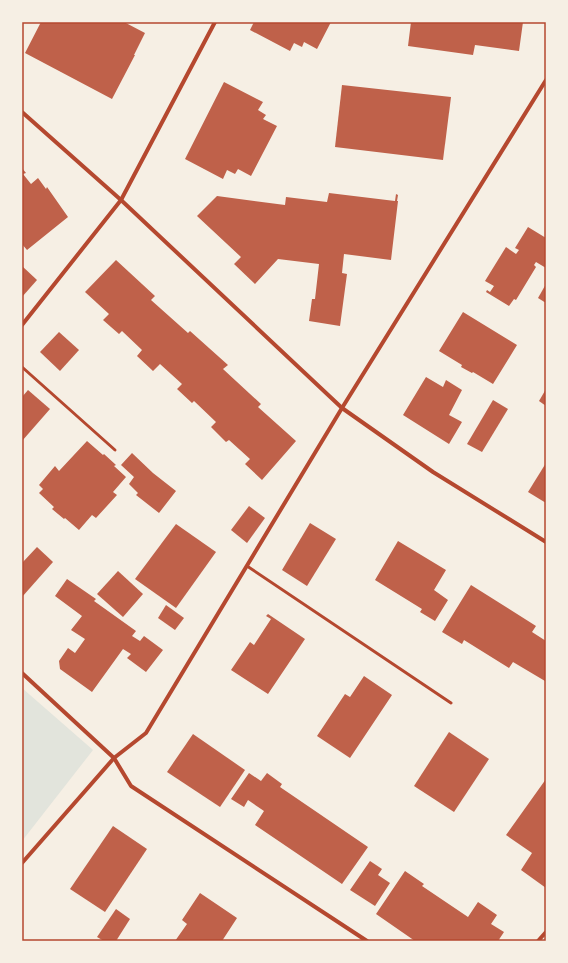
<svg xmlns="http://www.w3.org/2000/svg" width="568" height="963" viewBox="0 0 568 963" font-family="'PT Sans',sans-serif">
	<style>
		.green { fill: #e2e4dc }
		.building { fill: #bf614a }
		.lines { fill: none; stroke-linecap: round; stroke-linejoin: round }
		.service { stroke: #b5482f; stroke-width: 3 }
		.minor { stroke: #b5482f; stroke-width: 4 }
		.neatline { fill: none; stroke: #b5482f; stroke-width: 1.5 }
	</style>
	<rect width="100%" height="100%" fill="#f6efe4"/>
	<!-- green -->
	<polygon class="green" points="22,688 93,750 22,841"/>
	<!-- building -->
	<g class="building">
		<polygon points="41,22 124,22 145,33 134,55 135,55 112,99 25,53"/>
		<polygon points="254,22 331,22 317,49 304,42 302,47 294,43 290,51 250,30"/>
		<polygon points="411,22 523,22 519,51 475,45 473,55 408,46"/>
		<polygon points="224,82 263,102 258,110 266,115 263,119 277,126 251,176 238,169 235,174 227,170 223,179 185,159"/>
		<polygon points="342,85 451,97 443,160 335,147"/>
		<polygon points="22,168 26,173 23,174 31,184 38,178 46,189 47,187 68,217 27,250 22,244"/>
		<polygon points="329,193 395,201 396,194 398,195 397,201 398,201 391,260 344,254 342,273 347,274 340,326 309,321 312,299 315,299 319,264 278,259 255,284 234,264 241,257 197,216 217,196 285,205 286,197 327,202"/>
		<polygon points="528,227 546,238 546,268 536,262 534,265 536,267 516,300 514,299 509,306 486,292 487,290 490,292 494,286 485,281 506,247 516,254 519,250 515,248"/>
		<polygon points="116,260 155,296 151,300 188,333 190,331 228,365 223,369 261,404 258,407 296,441 262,480 245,464 250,459 229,440 226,442 211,427 216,422 194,401 192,403 177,389 182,384 160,364 153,371 137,356 142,350 122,331 119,334 103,320 109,314 85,292"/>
		<polygon points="22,266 37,280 22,297"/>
		<polygon points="546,284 546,303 538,298"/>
		<polygon points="463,312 517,345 493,384 473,372 472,373 461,367 462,365 439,351"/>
		<polygon points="59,332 79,350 60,371 40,352"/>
		<polygon points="426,377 443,387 446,380 462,390 449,415 462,422 449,444 403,415"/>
		<polygon points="546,389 546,406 539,401"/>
		<polygon points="28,390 50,409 22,441 22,397"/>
		<polygon points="493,400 508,409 482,452 467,444"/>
		<polygon points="87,441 103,455 104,454 116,465 114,466 126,477 113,492 117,495 96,518 92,515 79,530 65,518 64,519 52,509 54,507 39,493 43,489 39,485 55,466 59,471"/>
		<polygon points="132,453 153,473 176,491 159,513 136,495 138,493 129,484 134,477 121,465"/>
		<polygon points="546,463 546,503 528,492"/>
		<polygon points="249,506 265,518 247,543 231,530"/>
		<polygon points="310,523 336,539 307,586 282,570"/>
		<polygon points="176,524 216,552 176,608 135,579"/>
		<polygon points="398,541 446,570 434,590 448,600 435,621 420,612 422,609 375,580"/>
		<polygon points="37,547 53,562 22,597 22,563"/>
		<polygon points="118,571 143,594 123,617 97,594"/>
		<polygon points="67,579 96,599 94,601 136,631 132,636 140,641 144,636 163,650 146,672 127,658 131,654 123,649 92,692 60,669 59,661 68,648 75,653 85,639 71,630 82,616 55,596"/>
		<polygon points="471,585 536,626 532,632 546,641 545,681 513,662 509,668 464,640 462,644 442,632"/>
		<polygon points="166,605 184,618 175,630 158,618"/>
		<polygon points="268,614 305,639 268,694 231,670 250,642 254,645 271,619 266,616"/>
		<polygon points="364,676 392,695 350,758 317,736 345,694 350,697"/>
		<polygon points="449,732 489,759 454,812 414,786"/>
		<polygon points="193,734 245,770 220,807 167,772"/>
		<polygon points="249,773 261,781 267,773 282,784 280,787 368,847 342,884 255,825 264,811 248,800 244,807 231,799"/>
		<polygon points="546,779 546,888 521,870 532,853 506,835"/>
		<polygon points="113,826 147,849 105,912 70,889"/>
		<polygon points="370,861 382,869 378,875 390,883 375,906 350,890"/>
		<polygon points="405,871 424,884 422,886 468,917 478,902 497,915 491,924 504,932 498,941 415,941 376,914"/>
		<polygon points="200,893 237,918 222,941 175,941 187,924 182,920"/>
		<polygon points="116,909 130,919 116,941 104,941 97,937"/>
	</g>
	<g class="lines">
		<!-- service -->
		<g class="service">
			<polyline points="22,367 115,450"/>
			<polyline points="247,566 451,703"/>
		</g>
		<!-- minor -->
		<g class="minor">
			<polyline points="22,112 121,200 342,408 433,472 546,542"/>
			<polyline points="22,325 121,200 215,22"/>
			<polyline points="22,673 114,758 131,786 367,941"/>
			<polyline points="22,863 114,758 146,733 342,408 546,80"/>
			<polyline points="538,941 546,932"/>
		</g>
	</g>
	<!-- border -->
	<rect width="568" height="963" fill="none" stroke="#f6efe4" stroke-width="46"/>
	<rect x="23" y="23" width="522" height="917" class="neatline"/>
</svg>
